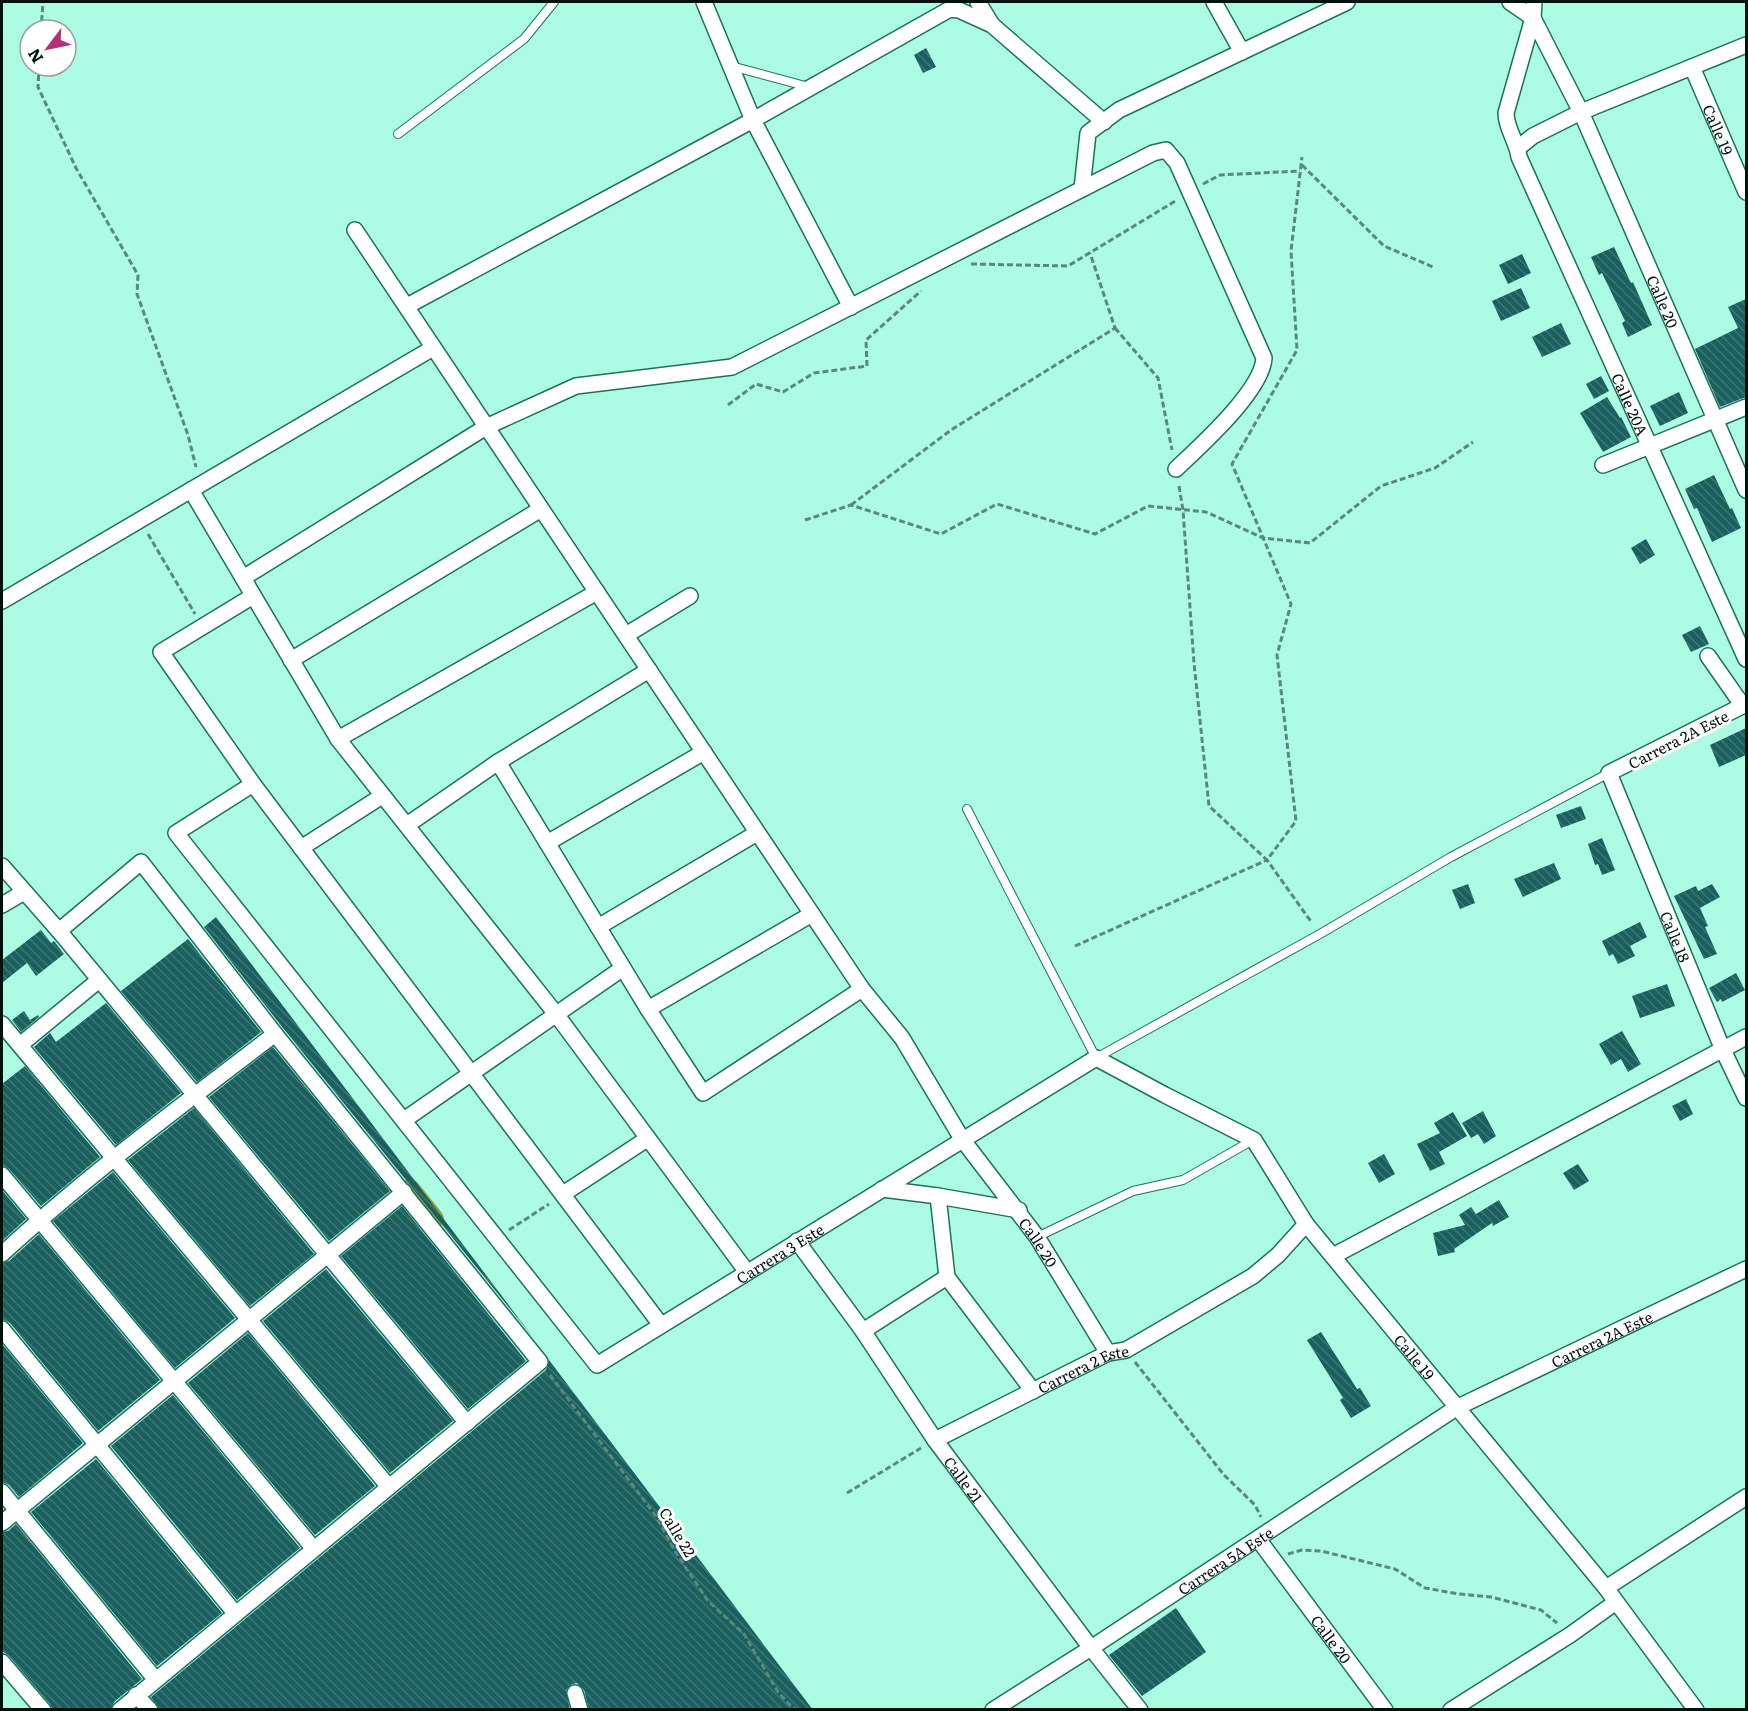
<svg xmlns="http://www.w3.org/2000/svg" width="1748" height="1711" viewBox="0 0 1748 1711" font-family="Literata,serif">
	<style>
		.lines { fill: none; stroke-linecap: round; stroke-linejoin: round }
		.canal { stroke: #97a02f; stroke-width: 20 }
		.building { fill: url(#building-back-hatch) }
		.lane-casing { stroke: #1c715e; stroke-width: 10 }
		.street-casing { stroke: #1c715e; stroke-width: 18 }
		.path { stroke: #588a7a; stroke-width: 3; stroke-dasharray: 6 3; stroke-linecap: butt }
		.lane { stroke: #fff; stroke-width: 8 }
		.street { stroke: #fff; stroke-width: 15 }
		.labels { text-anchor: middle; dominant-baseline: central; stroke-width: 6; stroke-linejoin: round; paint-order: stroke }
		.street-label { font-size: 15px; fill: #00120c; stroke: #fff }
	</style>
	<defs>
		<pattern id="building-back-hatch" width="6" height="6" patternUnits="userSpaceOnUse" patternTransform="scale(1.5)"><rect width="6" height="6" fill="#19605f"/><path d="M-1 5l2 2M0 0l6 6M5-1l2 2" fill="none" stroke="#3f7675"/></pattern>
	</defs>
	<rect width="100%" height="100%" fill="#acfbe3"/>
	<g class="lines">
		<!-- canal -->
		<polyline class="canal" points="410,1189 434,1219"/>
	</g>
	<!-- building -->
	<g class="building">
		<polygon points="926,48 936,67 923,73 914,55"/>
		<polygon points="1614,247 1631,283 1633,282 1652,325 1628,337 1622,323 1625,321 1602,273 1599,275 1591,257"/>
		<polygon points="1522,254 1531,273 1508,284 1499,265"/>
		<polygon points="1521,288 1530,308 1501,321 1492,301"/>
		<polygon points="1746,299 1746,397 1720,407 1695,349 1738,328 1728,307"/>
		<polygon points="1561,323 1571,344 1542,357 1532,337"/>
		<polygon points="1601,376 1609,391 1594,399 1586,384"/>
		<polygon points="1679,392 1688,413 1660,426 1650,406"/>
		<polygon points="1607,397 1620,418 1621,417 1631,437 1603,452 1580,413"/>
		<polygon points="1714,475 1730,509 1732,508 1741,528 1712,542 1697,508 1694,509 1685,489"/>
		<polygon points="1646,539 1655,555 1640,564 1631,548"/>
		<polygon points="1700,626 1709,644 1691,652 1682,635"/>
		<polygon points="1746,728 1746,755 1719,767 1710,745"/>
		<polygon points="1581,806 1586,819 1561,828 1556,815"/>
		<polygon points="1602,838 1615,870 1602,875 1598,864 1595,865 1588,844"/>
		<polygon points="1554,863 1561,879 1523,897 1514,879"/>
		<polygon points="1468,884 1475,903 1460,909 1452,890"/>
		<polygon points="1712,884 1720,897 1700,908 1708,926 1705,927 1717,954 1704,959 1674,896 1696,886 1698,891"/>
		<polygon points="216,917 532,1336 283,1028 204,927"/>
		<polygon points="1640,922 1647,937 1630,946 1635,956 1618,964 1613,954 1609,956 1602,941"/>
		<polygon points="41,930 51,943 54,941 64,954 36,976 27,963 2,983 2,960"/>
		<polygon points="188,939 261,1032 197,1082 121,991"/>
		<polygon points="1736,973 1745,990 1722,1002 1721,999 1717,1002 1709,988"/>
		<polygon points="1667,984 1675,1006 1640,1018 1632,996"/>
		<polygon points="106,1003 181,1093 116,1145 34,1047 50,1033 56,1042"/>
		<polygon points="24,1011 30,1020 38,1015 39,1017 21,1032 12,1020"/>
		<polygon points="1622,1031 1641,1064 1628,1072 1621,1059 1611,1065 1599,1044"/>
		<polygon points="273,1047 390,1191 329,1241 209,1097"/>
		<polygon points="25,1066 100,1157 41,1206 9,1169 2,1165 2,1084"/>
		<polygon points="1686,1099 1693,1114 1680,1121 1672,1106"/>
		<polygon points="194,1108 314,1254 250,1306 128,1160"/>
		<polygon points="1483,1111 1496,1136 1484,1144 1478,1134 1471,1138 1462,1123"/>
		<polygon points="1453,1112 1467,1136 1439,1152 1445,1164 1430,1171 1417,1144 1440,1133 1434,1123"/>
		<polygon points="1384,1154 1395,1174 1379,1183 1368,1163"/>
		<polygon points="1578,1164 1589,1181 1574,1190 1563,1173"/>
		<polygon points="113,1172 235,1318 175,1368 53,1221"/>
		<polygon points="2,1190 26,1219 2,1241"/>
		<polygon points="1499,1200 1509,1217 1493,1226 1492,1223 1454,1249 1455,1252 1438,1256 1433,1233 1465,1225 1459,1215 1471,1207 1476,1214"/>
		<polygon points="402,1206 526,1361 468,1409 341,1256"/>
		<polygon points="39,1234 160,1380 98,1431 10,1323 2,1319 2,1263 9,1261"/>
		<polygon points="326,1269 453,1421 390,1473 263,1321"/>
		<polygon points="1321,1332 1357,1389 1360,1388 1371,1406 1351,1418 1340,1400 1343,1398 1307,1340"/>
		<polygon points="248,1333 375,1486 315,1535 188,1383"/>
		<polygon points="2,1344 83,1443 19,1497 9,1485 2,1482"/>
		<polygon points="549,1360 813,1710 589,1710 584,1690 577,1683 572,1684 566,1690 570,1710 160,1710 151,1697 546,1370"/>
		<polygon points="173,1395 300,1548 237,1600 111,1446"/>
		<polygon points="96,1459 222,1613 157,1666 31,1512"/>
		<polygon points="16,1524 142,1679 114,1702 111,1710 53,1710 50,1704 9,1656 2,1651 2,1532 8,1531"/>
		<polygon points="1176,1608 1206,1652 1142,1696 1109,1655"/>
	</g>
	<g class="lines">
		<!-- lane casing -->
		<g class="lane-casing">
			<g id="lane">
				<polyline points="731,66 809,87"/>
				<polyline points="398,134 524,39 554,2"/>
				<polyline points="967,809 1096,1058 1320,934 1451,857 1609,773"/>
				<polyline points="1037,1237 1133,1191 1183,1180 1253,1140"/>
			</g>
		</g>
		<!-- street casing -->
		<g class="street-casing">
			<g id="street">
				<polyline points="704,2 753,120 851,307"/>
				<polyline points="978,2 992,25"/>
				<polyline points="1214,2 1242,52"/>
				<path id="s1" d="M1510,2L1533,18L1581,112L1746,490"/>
				<path id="s2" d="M1534,2L1533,18L1506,113C1506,129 1517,141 1519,157L1746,659"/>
				<path id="s3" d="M1692,67L1746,192"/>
				<polyline points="1518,148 1533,136 1581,112 1746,45"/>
				<polyline points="1082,189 1088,133 1119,110 1347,2"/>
				<path id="s4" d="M355,230L862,989L902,1038L962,1139L1037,1237L1108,1353"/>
				<polyline points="407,306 753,120 950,9 959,10 992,25 1104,122"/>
				<polyline points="1603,465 1746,407"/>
				<polyline points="191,490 338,739 556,1014 747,1272"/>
				<path d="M243,578L486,427L576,386L732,367L1153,153L1166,150L1177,163L1264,358C1262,391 1200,446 1176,469"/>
				<polyline points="253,596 161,652 253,784 661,1325"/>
				<polyline points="2,601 433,348"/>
				<polyline points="626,635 690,596"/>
				<polyline points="1708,656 1743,706"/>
				<polyline points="291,660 541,509"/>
				<path id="s5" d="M1746,704L1609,773L1723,1050L1746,1098"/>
				<polyline points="338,739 597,592"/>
				<polyline points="498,762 648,1009 703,1093 862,989"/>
				<path id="s6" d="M253,784L176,833L597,1365L1096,1058L1165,1095L1254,1140L1306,1224L1606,1588L1696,1710"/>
				<polyline points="407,825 498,762 649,670"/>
				<polyline points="547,843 704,752"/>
				<polyline points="301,848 382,796"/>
				<polyline points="2,866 59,931 467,1423"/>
				<polyline points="2,905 24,892"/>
				<polyline points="598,927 757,833"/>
				<polyline points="59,931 141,862 275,1034 540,1362 120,1710"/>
				<polyline points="648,1009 812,914"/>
				<polyline points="2,1024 389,1487"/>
				<polyline points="20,1045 99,980"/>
				<polyline points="404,1120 623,968"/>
				<polyline points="2,1175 314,1549"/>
				<polyline points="882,1189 938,1196 1019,1210"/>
				<polyline points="563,1194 647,1139"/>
				<polyline points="938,1196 947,1277 1033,1391"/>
				<path id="s7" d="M797,1241L863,1331L935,1440L1091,1648L1140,1710"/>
				<path d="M2,1254C88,1175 182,1105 275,1034"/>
				<polyline points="1333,1256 1746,1037"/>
				<polyline points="2,1329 235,1613"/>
				<polyline points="863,1331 947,1277"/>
				<path id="s8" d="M935,1440L1108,1353L1126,1350L1253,1276L1278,1255L1306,1224"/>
				<polyline points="2,1492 156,1680"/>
				<polyline points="2,1523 404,1192"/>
				<path id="s9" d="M1258,1539L1385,1710"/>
				<polyline points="1606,1588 1746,1497"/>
				<polyline points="2,1662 43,1710"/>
				<polyline points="575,1693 580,1710"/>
				<polyline points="136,1695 150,1710"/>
				<path id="s10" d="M993,1710L1091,1648L1456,1408L1746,1269"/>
				<polyline points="1451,1710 1570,1635 1616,1602"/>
			</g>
		</g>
		<!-- path -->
		<g class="path">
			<polyline points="41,30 43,2"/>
			<polyline points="39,66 38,87 76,168 138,275 137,294 188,435 196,467"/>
			<polyline points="1302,165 1384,246 1433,267"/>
			<polyline points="1203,184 1220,175 1300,171"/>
			<polyline points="971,264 1068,266 1177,200"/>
			<polyline points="1115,328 1158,378 1172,450"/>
			<polyline points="728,405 756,384 783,392 814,373 867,366 866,340 921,291"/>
			<polyline points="1179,486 1183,510 1194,663 1209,806 1267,860 1296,821 1277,655 1291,604 1232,464 1297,350 1291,251 1302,157"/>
			<polyline points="851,505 951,430 1115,328 1090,253"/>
			<polyline points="805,520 851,505 941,534 997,504 1095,534 1148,506 1206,512 1263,538 1310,543 1381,486 1435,468 1473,442"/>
			<polyline points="148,534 195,614"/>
			<polyline points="1075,946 1267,860 1312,923"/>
			<polyline points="509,1230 549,1204"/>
			<polyline points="1135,1362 1224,1475 1255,1505 1261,1517"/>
			<polyline points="550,1375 655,1515 676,1553 708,1601 744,1634 778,1692 790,1705 797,1710"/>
			<polyline points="847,1493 921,1448"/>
			<polyline points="1288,1554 1302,1550 1321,1551 1395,1569 1425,1588 1459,1594 1491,1597 1541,1610 1557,1623"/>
		</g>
		<!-- lane -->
		<use href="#lane" class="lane"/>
		<!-- street -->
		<use href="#street" class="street"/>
	</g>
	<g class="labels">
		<!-- street labels -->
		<g class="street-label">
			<text stroke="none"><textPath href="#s3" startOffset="68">Calle 19</textPath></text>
			<text stroke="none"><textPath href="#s1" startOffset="340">Calle 20</textPath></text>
			<text stroke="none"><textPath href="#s2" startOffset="432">Calle 20A</textPath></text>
			<text transform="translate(1678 739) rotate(-27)">Carrera 2A Este</text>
			<text stroke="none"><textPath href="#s5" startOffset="330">Calle 18</textPath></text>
			<text stroke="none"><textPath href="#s4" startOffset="1222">Calle 20</textPath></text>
			<text stroke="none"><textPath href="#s6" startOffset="984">Carrera 3 Este</textPath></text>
			<text stroke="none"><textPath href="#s10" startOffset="714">Carrera 2A Este</textPath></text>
			<text stroke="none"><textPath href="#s6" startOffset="1804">Calle 19</textPath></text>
			<text stroke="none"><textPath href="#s8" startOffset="165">Carrera 2 Este</textPath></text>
			<text stroke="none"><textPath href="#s7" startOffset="291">Calle 21</textPath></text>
			<text transform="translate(678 1532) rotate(59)">Calle 22</text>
			<text stroke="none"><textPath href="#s10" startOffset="276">Carrera 5A Este</textPath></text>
			<text stroke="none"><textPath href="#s9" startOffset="124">Calle 20</textPath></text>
		</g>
	</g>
	<!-- border -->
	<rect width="1748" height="1711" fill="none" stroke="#00120c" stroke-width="6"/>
	<!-- north arrow -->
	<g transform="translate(48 48) rotate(238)"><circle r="28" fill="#ffffff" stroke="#99a09e" stroke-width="1.5"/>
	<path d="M0-4.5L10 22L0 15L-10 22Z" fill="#b53074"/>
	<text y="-9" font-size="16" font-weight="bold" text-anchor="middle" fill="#00120c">N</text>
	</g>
</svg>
